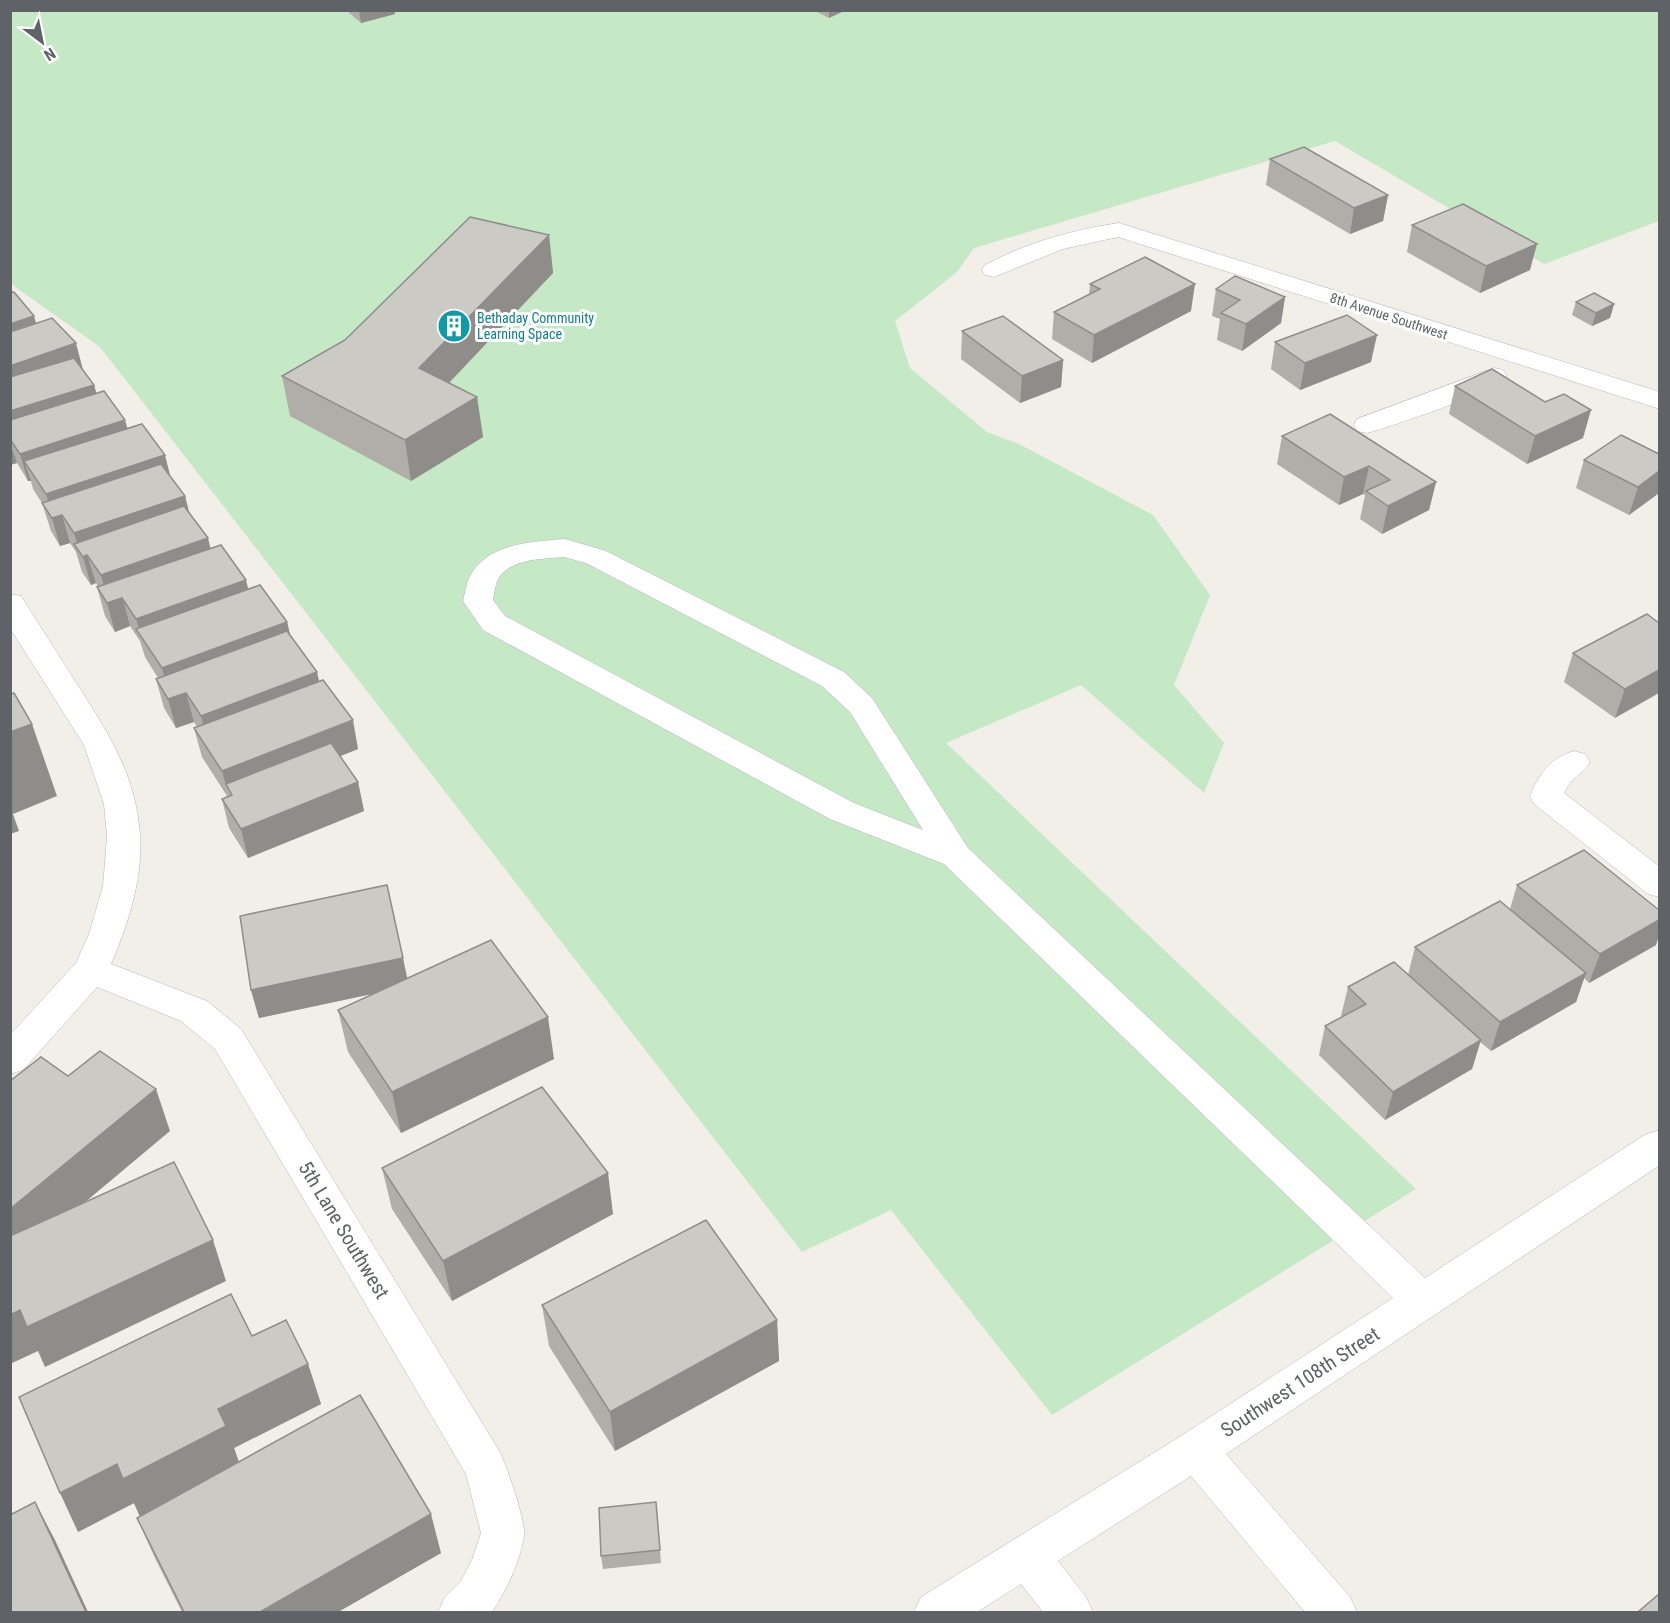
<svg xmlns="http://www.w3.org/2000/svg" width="1670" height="1623" viewBox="0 0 1670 1623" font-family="'Roboto Condensed',sans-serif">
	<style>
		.green { fill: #c5e8c5 }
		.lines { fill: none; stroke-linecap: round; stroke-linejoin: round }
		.minor-casing { stroke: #b5b8bc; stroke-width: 1 }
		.minor { fill: #fff; fill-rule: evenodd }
		.wall { fill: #afaea9 }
		.shaded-wall { fill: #8f8d8a }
		.building { fill: #cccac5; stroke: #8f8d8a; stroke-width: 1.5 }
		.labels { text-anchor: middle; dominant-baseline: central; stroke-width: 6; stroke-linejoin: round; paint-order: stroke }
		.far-street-label { font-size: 14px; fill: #5f6368; stroke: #fff }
		.far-culture-label { font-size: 14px; fill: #0d838f; stroke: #fff; text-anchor: start }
		.near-street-label { font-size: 20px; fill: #5f6368; stroke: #fff }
	</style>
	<rect width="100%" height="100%" fill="#f1efe8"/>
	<!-- green -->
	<polygon class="green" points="10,11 1659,11 1659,221 1544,264 1335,141 974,248 957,272 895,321 910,368 987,432 1019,444 1153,515 1210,595 1174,685 1224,743 1204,793 1081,685 946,743 1416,1189 1052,1415 891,1210 802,1252 100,347 11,284"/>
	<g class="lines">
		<!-- minor casing -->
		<g class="minor-casing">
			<g id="minor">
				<path d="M1119,223L1660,392V409L1118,237L1063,249L994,277L985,275L982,270L985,265C1028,242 1072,230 1119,223Z"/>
				<path d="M1494,368L1503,370L1507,376C1497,391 1390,427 1367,433L1357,431L1354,425L1357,419Z"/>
				<path d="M565,539L606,551L844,672L872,698L968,848L1425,1278L1646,1134L1660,1130V1165L1226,1454L1350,1597L1357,1612H1305L1191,1476L1058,1561L1086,1597L1093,1612H1043L1021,1584L977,1612H914L921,1597L1181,1436L1393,1298L944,864L830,819L483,630L463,601C465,594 466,585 469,578C486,543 531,542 565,539ZM564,557L586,563L822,686L850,712L923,830L854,803L505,616L493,600C494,594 495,587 497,581C508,558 543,559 564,557Z"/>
				<path d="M10,594L21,596C39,624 57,653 75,681C107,731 136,774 140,835C143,879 128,924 111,964L207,1001L241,1029L501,1454C507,1468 526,1522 524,1535C521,1560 506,1591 492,1612H438L445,1597L461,1581L472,1560L481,1533L466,1474L215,1049L181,1021L97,987L23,1070L10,1074V1035L76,963L89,934L103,886L107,837L104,804L84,745L10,628Z"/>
				<path d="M1574,751L1585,754L1590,762C1583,774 1569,779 1564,793L1660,867V897L1648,894L1534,804L1530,796C1539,774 1550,758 1574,751Z"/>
			</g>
		</g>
		<!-- minor -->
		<use href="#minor" class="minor"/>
	</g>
	<!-- wall -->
	<g class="wall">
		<polygon points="346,10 395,10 395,14 361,23"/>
		<polygon points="813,10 846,10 829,18"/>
		<polygon points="1270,159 1388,195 1383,221 1350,234 1266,185"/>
		<polygon points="1412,225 1530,270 1480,293 1407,252"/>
		<polygon points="549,235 553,273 449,383 477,397 483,437 411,481 290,416 282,376"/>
		<polygon points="1090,284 1191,311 1092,363 1052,339 1054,312 1089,295"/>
		<polygon points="10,285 13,292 36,323 83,370 94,385 96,393 171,477 185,496 189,512 210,548 249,589 287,622 290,636 317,672 319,681 358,749 340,756 358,782 364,811 248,858 229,828 222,799 227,796 202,757 194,728 197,727 194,722 176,728 164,708 156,679 158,678 145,657 140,641 130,626 115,632 105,616 97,587 98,587 96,583 91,585 82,572 76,552 70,543 60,546 51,531 42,503 33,489 31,481 28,481 17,463 10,465"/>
		<polygon points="1216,289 1285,297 1281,323 1242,351 1217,340 1220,319 1212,316"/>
		<polygon points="1576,302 1614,304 1610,318 1592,326 1572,315"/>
		<polygon points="962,331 1063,360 1061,387 1020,403 961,359"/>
		<polygon points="1275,342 1371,362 1300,390 1271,369"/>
		<polygon points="1455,386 1583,438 1527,464 1449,414"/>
		<polygon points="1282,436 1436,482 1429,510 1382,534 1360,519 1365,495 1363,494 1339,505 1277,464"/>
		<polygon points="1659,454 1659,493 1629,515 1576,488 1584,460"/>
		<polygon points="1659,623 1615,718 1564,682 1573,653"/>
		<polygon points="1517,885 1656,945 1589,983 1584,978 1576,1002 1491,1051 1480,1042 1472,1069 1385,1120 1319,1055 1325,1026 1342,1017 1341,1016 1348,987 1408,975 1415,947 1510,909"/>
		<polygon points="407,978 554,1059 401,1133 348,1052 338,1010 372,994 259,1018 251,990"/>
		<polygon points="382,1168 613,1214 452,1301 392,1209"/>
		<polygon points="542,1305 777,1320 779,1361 615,1451 549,1346"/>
		<polygon points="252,1336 308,1364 321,1404 234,1448 239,1462 441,1553 338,1612 182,1612 154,1556 137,1518 140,1516 134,1503 78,1532"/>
		<polygon points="656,1502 661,1563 603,1569 601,1556"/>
	</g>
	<!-- shaded-wall -->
	<g class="shaded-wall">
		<polygon points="395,10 395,14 361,23 359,11"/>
		<polygon points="829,10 846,10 829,18"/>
		<polygon points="1388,195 1383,221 1350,234 1354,208"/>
		<polygon points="549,235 553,273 425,408 419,368"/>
		<polygon points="1537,244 1530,270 1480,293 1486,266"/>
		<polygon points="1195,284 1191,311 1092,363 1094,335"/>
		<polygon points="1285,297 1281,323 1242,351 1246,324"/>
		<polygon points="1614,304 1610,318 1592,326 1596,313"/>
		<polygon points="34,316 42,343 10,354 10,324"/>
		<polygon points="1377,335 1371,362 1300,390 1305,363"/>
		<polygon points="76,343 83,370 10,396 10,366"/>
		<polygon points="1063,360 1061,387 1020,403 1022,376"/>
		<polygon points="94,385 102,413 10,439 10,411"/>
		<polygon points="477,397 483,437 411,481 405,440"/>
		<polygon points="1591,410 1583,438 1527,464 1535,436"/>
		<polygon points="125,420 133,448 24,461 31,481 28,481 20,454"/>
		<polygon points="10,443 17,463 10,465"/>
		<polygon points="165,455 172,483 62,515 70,543 60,546 52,518 53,518 46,494"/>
		<polygon points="1369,466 1363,494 1339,505 1344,477"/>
		<polygon points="1659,471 1659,493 1629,515 1638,487"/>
		<polygon points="1436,482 1429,510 1382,534 1388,506"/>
		<polygon points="185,496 192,524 87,555 96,583 91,585 83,557 80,553 74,533"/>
		<polygon points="208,538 215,567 123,599 130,626 115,632 107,603 109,603 101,575"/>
		<polygon points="246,580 253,608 141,635 136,619"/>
		<polygon points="287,622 294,650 170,696 162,668"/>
		<polygon points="1659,670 1659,693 1615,718 1625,689"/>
		<polygon points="317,672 323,701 208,744 201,716"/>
		<polygon points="186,693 194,722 176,728 168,699"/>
		<polygon points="353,720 358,749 233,799 232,795 226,785 222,771"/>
		<polygon points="32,724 57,796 13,814 19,831 10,834 10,732"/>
		<polygon points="358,782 364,811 248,858 241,829"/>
		<polygon points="1659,920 1659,936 1656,945 1589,983 1600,954"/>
		<polygon points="403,958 409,986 259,1018 251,990"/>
		<polygon points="1586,973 1576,1002 1491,1051 1500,1022"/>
		<polygon points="548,1017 554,1059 401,1133 392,1092"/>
		<polygon points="1481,1040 1472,1069 1385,1120 1393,1092"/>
		<polygon points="156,1089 170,1131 10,1265 10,1209"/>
		<polygon points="608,1173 613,1214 452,1301 443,1261"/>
		<polygon points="213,1240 226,1281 45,1367 38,1351 10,1364 10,1315 20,1310"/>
		<polygon points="777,1320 779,1361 615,1451 610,1412"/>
		<polygon points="308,1364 321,1404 234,1448 240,1466 140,1517 134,1503 78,1532 60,1493 218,1409"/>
		<polygon points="35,1502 55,1540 88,1612 86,1612"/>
		<polygon points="431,1514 441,1553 338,1612 260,1612"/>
	</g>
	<!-- building -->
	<g class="building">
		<polygon points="1304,147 1388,195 1354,208 1270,159"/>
		<polygon points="1463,204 1537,244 1486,266 1412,225"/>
		<polygon points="470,217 549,235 419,368 477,397 405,440 282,376 345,340"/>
		<polygon points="1145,257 1195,284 1094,335 1054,312 1100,289 1090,284"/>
		<polygon points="1235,276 1285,297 1246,324 1221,313 1240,300 1216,289"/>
		<polygon points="14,292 34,316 10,324 10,293"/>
		<polygon points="1594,293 1614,304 1596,313 1576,302"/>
		<polygon points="1347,315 1377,335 1305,363 1275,342"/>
		<polygon points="1003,316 1063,360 1022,376 962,331"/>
		<polygon points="52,318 76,343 10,366 10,332"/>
		<polygon points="74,358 94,385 10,411 10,377"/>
		<polygon points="1492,369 1545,402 1564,394 1591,410 1535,436 1455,386"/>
		<polygon points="104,391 125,420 20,454 10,439 10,420"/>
		<polygon points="1330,414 1436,482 1388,506 1366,491 1390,480 1369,466 1344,477 1282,436"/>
		<polygon points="142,424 165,455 46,494 24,461"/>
		<polygon points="1621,435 1659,454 1659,471 1638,487 1584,460"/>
		<polygon points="161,464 185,496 74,533 62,515 52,518 42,503"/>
		<polygon points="184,506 208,538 101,575 87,555 83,557 74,544"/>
		<polygon points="221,545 246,580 136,619 122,598 107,603 97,587"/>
		<polygon points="260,585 287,622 162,668 136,629"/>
		<polygon points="1647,614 1659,623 1659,670 1625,689 1573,653"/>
		<polygon points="287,631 317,672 201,716 186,693 168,699 156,679"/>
		<polygon points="323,680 353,720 222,771 194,728"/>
		<polygon points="14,693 32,724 10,732 10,694"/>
		<polygon points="331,743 358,782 241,829 222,799 232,795 226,784"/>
		<polygon points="1584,850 1659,910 1659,920 1600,954 1517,885"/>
		<polygon points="387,885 403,958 251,990 240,916"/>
		<polygon points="1500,901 1586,973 1500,1022 1415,947"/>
		<polygon points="491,940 548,1017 392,1092 338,1010"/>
		<polygon points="1394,962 1481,1040 1393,1092 1325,1026 1366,1004 1348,987"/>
		<polygon points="100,1051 156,1089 10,1209 10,1081 41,1057 68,1076"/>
		<polygon points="542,1087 608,1173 443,1261 382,1168"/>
		<polygon points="174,1162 213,1240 27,1327 20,1310 10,1315 10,1236"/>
		<polygon points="706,1220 777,1320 610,1412 542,1305"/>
		<polygon points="231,1294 252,1336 286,1320 308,1364 218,1409 226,1426 123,1479 117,1464 60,1493 19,1397"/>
		<polygon points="360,1395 431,1514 260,1612 184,1612 137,1518"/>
		<polygon points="35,1502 86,1612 10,1612 10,1515"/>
		<polygon points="656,1502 660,1550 601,1556 599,1508"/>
		<polygon points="1659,1594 1659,1612 1638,1612"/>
	</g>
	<!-- icons -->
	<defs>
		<g id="building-disc" transform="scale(1.725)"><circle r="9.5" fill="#0f9aa8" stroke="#fff"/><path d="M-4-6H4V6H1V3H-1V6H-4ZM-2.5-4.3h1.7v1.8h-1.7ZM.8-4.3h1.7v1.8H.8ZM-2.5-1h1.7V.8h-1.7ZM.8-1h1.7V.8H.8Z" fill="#fff"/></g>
	</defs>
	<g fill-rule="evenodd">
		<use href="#building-disc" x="454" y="326"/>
	</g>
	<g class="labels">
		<!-- far-street labels -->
		<g class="far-street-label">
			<text transform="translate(1389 316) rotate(18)">8th Avenue Southwest</text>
		</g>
		<!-- far-culture labels -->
		<g class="far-culture-label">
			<text x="477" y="318">Bethaday Community<tspan x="477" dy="16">Learning Space</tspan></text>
		</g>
		<!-- near-street labels -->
		<g class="near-street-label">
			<text transform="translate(344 1230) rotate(59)">5th Lane Southwest</text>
			<text transform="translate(1300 1382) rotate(-33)">Southwest 108th Street</text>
		</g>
	</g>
	<!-- border -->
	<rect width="1670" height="1623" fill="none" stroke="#5f6368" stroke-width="24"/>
	<!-- north arrow -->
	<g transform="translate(42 42) rotate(148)" stroke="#ffffff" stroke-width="4.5" paint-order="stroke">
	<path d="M0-4.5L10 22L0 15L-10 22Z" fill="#5f6368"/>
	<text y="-9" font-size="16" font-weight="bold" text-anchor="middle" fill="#5f6368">N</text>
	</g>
</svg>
